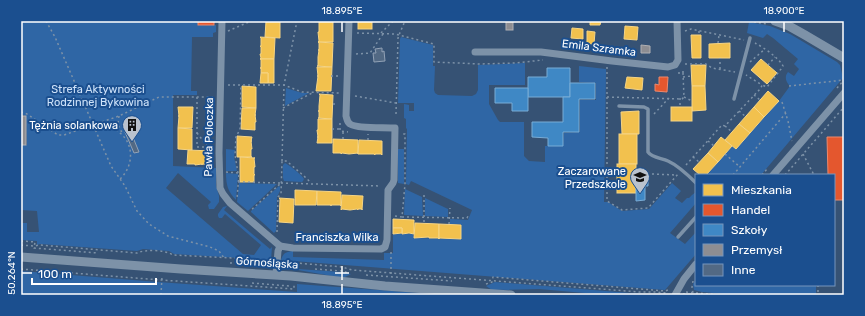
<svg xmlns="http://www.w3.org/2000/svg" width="865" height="316" viewBox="0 0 865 316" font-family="Rubik,sans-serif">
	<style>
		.green { fill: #2f66a5 }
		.homes { fill: #f2c14e; stroke: #f6d483 }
		.shops { fill: #e4572e; stroke: #ec896d }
		.schools { fill: #3f88c5; stroke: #79acd6 }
		.industry { fill: #8d8d92; stroke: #afafb3 }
		.building { fill: #526984; stroke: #92a2b6 }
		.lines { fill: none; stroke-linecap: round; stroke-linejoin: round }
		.path { stroke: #7d92a8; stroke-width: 1.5; stroke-dasharray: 2 3; stroke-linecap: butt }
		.service { stroke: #7d92a8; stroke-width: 3.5 }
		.minor { stroke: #7d92a8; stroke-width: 7 }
		.tertiary { stroke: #7d92a8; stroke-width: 9 }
		.ticks { fill: none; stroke: #fff; stroke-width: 1.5 }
		.labels { text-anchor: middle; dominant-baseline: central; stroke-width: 4; stroke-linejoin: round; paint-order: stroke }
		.street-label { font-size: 11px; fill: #fff; stroke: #1b4f8f }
		.park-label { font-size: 11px; fill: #cfe3fa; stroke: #1b4f8f }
		.poi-label { font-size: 11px; fill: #fff; stroke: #1b4f8f; text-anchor: end }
		.neatline { fill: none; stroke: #fff; stroke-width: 1.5 }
		.ticks-label { font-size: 10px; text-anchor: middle; fill: #fff }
	</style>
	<rect width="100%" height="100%" fill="#365274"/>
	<!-- green -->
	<g class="green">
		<polygon points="21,21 198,21 198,25 216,25 216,32 213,33 213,37 192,37 191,91 197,91 197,95 173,95 173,166 216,168 216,185 219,196 219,202 214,209 209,209 208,205 211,202 178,173 166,188 243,254 254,255 261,245 225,214 222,218 219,218 218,216 218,214 223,207 227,206 224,210 270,249 272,247 271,260 174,254 169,251 143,249 137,251 40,244 37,245 37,241 21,240 21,223 27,223 27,232 39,232 37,211 21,210 21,145 27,145 26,116 21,114"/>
		<path d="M749,22L770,26L790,34L837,62L840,65L843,78L761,175H707L732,146L736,149L779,101L790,86C786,82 784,77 788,72L794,76L799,69L794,64L798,59L773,38L767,34L763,38L747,33Z"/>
		<path d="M401,37L433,45V66H435L434,90L435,93L438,95L472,96L476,94L478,90V65L525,63V85H489V104L498,120L500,122H524V156L529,161L545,162V146H563L564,133L580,132V100H596V83L579,82V66L606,69L604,202H608L622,211L649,209L672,183L681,191L675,198L682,203L687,198H689L692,195L696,192V203L670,233L685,244L696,232V254L665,290L281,260C283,253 286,252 293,251V257L384,260V253H393V234H413L414,238L461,239V224H450V219L468,220L472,210L411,181L409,185L406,184L407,129L406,128V119L404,118V104L409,105V111H414V103H398L400,39Z"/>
		<polygon points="286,88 302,93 309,93 285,106"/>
		<polygon points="226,149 235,150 234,157 237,171 226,171"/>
		<polygon points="398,149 404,149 404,184 398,183"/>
		<path d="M285,163C289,165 302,175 304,179L303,181L302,182L284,181L283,178V165Z"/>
		<path d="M226,173L238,174L236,200C228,192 226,185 226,173Z"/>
		<polygon points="239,183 277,184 248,211 237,202"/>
		<polygon points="279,186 280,187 280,191 277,197 276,231 274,233 251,212 251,211"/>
		<polygon points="405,189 422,197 423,216 404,215"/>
		<polygon points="425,198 448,209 448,217 425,216"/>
		<polygon points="298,269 341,272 351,274 343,278 298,270"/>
		<polygon points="21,271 158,282 297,292 297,284 446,295 21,295"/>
		<polygon points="696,279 696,285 816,285 816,295 735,295 702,292 694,290 693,284"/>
		<polygon points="495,282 630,293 663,295 607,295 539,289 492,290 486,286"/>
	</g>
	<!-- homes -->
	<g class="homes">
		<polygon points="266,21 280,21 280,38 265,37"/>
		<polygon points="319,21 333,21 333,42 318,42 319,41 318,32 319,32"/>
		<rect x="358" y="21" width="14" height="8"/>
		<polygon points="590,21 601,21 600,25 590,25"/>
		<polygon points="625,26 638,27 637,40 624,39"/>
		<polygon points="572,28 583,29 583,39 571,38"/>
		<polygon points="587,31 595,32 594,44 587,44"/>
		<polygon points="691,35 701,35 701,58 692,58"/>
		<polygon points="260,37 275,38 274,59 260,59 261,58 260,54 261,54 261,47 260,46 261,46 261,38"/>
		<polygon points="318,42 333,43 332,67 317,66 318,66 318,57 319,50 318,50 319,50 319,43"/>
		<polygon points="730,43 730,58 709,58 709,44"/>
		<polygon points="260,59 274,59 274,83 268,83 268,73 261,73 261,68 260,68 261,68 261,59"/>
		<polygon points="761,59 777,73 767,84 751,70"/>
		<polygon points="691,65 706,65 705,86 692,86"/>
		<polygon points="317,67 332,67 331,91 316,91 318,76 317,76 318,76"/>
		<polygon points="261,73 268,73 268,83 260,83"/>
		<polygon points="627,77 643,78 642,90 625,88"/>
		<polygon points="242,86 256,87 256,108 242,107"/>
		<polygon points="692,86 705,86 706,110 692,111"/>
		<polygon points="768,91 779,101 764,117 754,107"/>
		<polygon points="319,94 333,95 332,119 318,118 319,118 319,111 318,111 319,111 319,106 320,95"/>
		<polygon points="178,107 193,107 192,128 178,128 179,116 178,116 179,116"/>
		<rect x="671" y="107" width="21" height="14"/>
		<polygon points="754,107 764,117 750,133 739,124"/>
		<polygon points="242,108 256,108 255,115 256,115 255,115 256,122 255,122 255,130 241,129"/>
		<polygon points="639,111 639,134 622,134 621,112"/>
		<polygon points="318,119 332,119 332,143 317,143 318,137 317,137 318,137 317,130 318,130"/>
		<polygon points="739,124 750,133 736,149 725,140"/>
		<polygon points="178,128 192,129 192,150 178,149"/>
		<rect x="619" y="134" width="18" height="30"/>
		<polygon points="237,136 252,137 251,141 252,141 251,141 252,149 251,149 251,157 252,157 237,157"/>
		<polygon points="721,137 732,146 718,162 708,153"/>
		<polygon points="333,139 358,140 358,154 358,153 349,154 342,153 341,154 341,153 333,153"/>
		<polygon points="359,140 382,141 382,155 381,154 375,154 375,155 374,154 358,154"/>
		<polygon points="188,150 212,151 211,165 202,164 202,165 202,164 195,165 195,164 187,164"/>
		<polygon points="708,153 718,162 706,175 700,175 693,169"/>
		<polygon points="240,157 255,158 254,158 255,167 254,167 254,174 255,175 254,175 254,182 240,182"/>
		<rect x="617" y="164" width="19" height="29"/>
		<polygon points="295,190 317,191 316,205 295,205"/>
		<polygon points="317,191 341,192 341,206 340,205 331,205 331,206 331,205 317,205"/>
		<polygon points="342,195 363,196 362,210 362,209 358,209 358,210 357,209 350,210 342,209 341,210"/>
		<polygon points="279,198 294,199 293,223 279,222 280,199"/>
		<polygon points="393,219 414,220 414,234 409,233 402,234 402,228 393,228"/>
		<polygon points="415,223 439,224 439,239 438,238 429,238 429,237 414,238"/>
		<polygon points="439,224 461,225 461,239 439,238 439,239"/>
		<polygon points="393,228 402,228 402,233 393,234"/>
	</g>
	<!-- shops -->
	<g class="shops">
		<rect x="198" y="21" width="16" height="4"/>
		<polygon points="659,77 668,77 667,92 655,91 655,84 659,85"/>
		<polygon points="827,137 844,137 844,200 834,200 834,175 828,175"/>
	</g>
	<!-- schools -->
	<g class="schools">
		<polygon points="547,68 570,68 570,97 528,97 528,77 547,77"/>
		<polygon points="570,83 595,83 595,99 579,99 579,132 563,132 563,146 548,146 548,138 532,137 532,122 563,122 563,97 570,97"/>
		<polygon points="495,88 528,88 528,111 512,111 512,103 495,103"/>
		<polygon points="640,176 648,176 648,186 645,186 645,200 636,201 636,177 640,177"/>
	</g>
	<!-- industry -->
	<g class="industry">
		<rect x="506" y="21" width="7" height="9"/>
		<polygon points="641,45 650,46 650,53 641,53"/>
		<rect x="21" y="116" width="5" height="29"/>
	</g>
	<!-- building -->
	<g class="building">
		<polygon points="382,48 382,52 384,51 385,61 374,62 373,53 376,53 375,49"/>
		<polygon points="130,130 139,152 134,153 125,132"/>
	</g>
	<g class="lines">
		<!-- path -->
		<g class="path">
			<polyline points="46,21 55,37 111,166 125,186 137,211 149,224 168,236 210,247 219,251 224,258"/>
			<polyline points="749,21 767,24"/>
			<polyline points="228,31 251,21"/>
			<polyline points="685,31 691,29 744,40"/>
			<polyline points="699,31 699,35"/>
			<polyline points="357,33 395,34 434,44 434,62 480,64 515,63 543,60"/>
			<polyline points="381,33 393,21"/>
			<polyline points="718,43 719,35"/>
			<path d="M755,43C763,47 779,58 783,66L781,69L767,87L762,85"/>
			<polyline points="356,54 370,53 383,34"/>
			<polyline points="750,62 765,49"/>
			<polyline points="685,64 706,64 712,68 735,72"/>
			<polyline points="768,65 775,57"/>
			<polyline points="607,67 607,201 622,210 648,208 678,174"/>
			<polyline points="720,69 720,58"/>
			<polyline points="678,73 683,73 683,68"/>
			<polyline points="331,76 339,76"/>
			<polyline points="683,77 691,76"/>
			<polyline points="228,85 284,85 302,92 339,93"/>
			<polyline points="789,86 844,80"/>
			<polyline points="837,88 844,80"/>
			<polyline points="754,95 760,100"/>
			<polyline points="355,96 396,103"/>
			<polyline points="197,97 197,147 211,147"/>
			<polyline points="607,97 682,99 684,97 683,73"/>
			<polyline points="684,97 692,101"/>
			<polyline points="680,98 680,107"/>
			<polyline points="782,102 788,121 792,141"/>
			<polyline points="333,104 338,104"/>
			<polyline points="283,108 312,93"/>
			<polyline points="739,111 746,117"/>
			<polyline points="21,112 27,114 58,135 64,135 119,116 159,97 213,97"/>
			<polyline points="396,114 398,38 399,35 405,21"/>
			<polyline points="654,114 669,98"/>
			<polyline points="119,116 118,124 122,133"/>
			<polyline points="340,123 340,131 348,132"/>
			<path d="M97,124C106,125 114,127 120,133C135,145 133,167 120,179"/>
			<polyline points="725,126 732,132"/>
			<polyline points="332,129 340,129"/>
			<polyline points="197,133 208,147"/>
			<polyline points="343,139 343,132"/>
			<polyline points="368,140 368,134"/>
			<polyline points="708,141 714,146"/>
			<polyline points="725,154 740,167"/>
			<polyline points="803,154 814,175"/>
			<polyline points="693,157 699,162"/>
			<polyline points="282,161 284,85 296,26 296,21"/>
			<polyline points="686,165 722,125 725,126 761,88 762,85 746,75"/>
			<polyline points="226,172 239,173 237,199"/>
			<polyline points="238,173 235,155 236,136 240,130 241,85"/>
			<polyline points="652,174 677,175"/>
			<polyline points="733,175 786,113"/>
			<polyline points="762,175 767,169"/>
			<polyline points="785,175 844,107"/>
			<polyline points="238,182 281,183 250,211"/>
			<polyline points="281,183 381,186"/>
			<polyline points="424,195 424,223"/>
			<polyline points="395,216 402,217 405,184 405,134 402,134"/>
			<polyline points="402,217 467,218 468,216"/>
			<polyline points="449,224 450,208"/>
			<path d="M277,232L278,197L281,194L282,161H287C295,169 304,175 311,183"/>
			<polyline points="21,241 35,242 34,248 98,253"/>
			<path d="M21,245L34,246L40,245L137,253C145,249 166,250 173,255L234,258L263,261H269"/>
			<polyline points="285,262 342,267 352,270 640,292 655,292 668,293"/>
			<polyline points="230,263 267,265 270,264"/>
			<polyline points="283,265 293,267"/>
			<polyline points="21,269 161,280 294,289 294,285"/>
			<polyline points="315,269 342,271 349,273"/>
			<polyline points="391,274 391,251"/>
			<polyline points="366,275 452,281"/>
			<polyline points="693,281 692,287 693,293"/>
			<polyline points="252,283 289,286 290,285"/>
			<polyline points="486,284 492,282 493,277 665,291 668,290"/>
			<polyline points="818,285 818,295"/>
			<polyline points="686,292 720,295"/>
			<polyline points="683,294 694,295"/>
			<polyline points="161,295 162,276"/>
		</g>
		<!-- service -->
		<g class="service">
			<polyline points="734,99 750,38"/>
			<path d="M619,106L644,107L648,109V152C652,158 662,158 668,161C679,166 688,175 696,183"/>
			<polyline points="678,237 696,217"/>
		</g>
		<!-- minor -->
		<g class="minor">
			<polyline points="222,21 219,153 220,188 223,194 230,203 280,246 278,251 276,275"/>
			<polyline points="475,52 541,52 612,61 668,67 675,65 678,60 677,21"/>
			<polyline points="773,175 844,93"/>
			<path d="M280,246L293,248L381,249L385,247L387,240L388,190L393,183L394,180L395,128C386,127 357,129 350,124C347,122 347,119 346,116L349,21"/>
			<polyline points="675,295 684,279 696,264"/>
		</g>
		<!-- tertiary -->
		<g class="tertiary">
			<polyline points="775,21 789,26 805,35 844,58"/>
			<polyline points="21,257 181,269 291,276 385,286 511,295"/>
		</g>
	</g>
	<!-- ticks -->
	<path class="ticks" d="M342,22V32M784,22V32M342,266V280M22,273H32M335,273H349M342,284V294"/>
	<!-- icons -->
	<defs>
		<g id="building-pin" transform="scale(1)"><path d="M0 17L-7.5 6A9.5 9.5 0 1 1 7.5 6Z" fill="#b9c2ce" stroke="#1b4f8f"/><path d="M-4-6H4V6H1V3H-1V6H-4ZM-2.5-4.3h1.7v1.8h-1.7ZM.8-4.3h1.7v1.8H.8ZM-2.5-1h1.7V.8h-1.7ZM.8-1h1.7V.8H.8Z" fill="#111"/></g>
		<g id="school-pin" transform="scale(1)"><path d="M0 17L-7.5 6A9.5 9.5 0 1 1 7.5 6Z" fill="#b9c2ce" stroke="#1b4f8f"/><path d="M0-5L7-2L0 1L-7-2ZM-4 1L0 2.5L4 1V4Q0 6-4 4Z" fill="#111"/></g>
	</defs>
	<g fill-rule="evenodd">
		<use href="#building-pin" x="132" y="125"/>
		<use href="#school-pin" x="640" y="177"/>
	</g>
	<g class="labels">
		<!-- street labels -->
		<g class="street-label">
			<text transform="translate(599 48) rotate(7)">Emila Szramka</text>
			<text transform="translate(209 137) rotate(-89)">Pawła Poloczka</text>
			<text x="337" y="237">Franciszka Wilka</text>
			<text transform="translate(267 263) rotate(4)">Górnośląska</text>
		</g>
		<!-- park labels -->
		<g class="park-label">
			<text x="98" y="89">Strefa Aktywności<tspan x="98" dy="13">Rodzinnej Bykowina</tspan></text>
		</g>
		<!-- poi labels -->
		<g class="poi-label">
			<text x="118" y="125">Tężnia solankowa</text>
			<text x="626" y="171">Zaczarowane<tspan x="626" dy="13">Przedszkole</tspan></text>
		</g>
	</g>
	<!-- border -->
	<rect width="865" height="316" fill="none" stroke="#1b4f8f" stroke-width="44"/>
	<!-- legend -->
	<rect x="695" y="174" width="140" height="112" fill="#1b4f8f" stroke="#7695bc"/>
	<rect x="703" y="184" width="20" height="12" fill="#f2c14e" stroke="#7695bc"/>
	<text x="731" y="194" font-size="12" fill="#ffffff">Mieszkania</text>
	<rect x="703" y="204" width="20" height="12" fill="#e4572e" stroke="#7695bc"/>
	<text x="731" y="214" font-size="12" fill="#ffffff">Handel</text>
	<rect x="703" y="224" width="20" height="12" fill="#3f88c5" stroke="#7695bc"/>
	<text x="731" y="234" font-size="12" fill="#ffffff">Szkoły</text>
	<rect x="703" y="244" width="20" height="12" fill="#8d8d92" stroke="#7695bc"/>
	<text x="731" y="254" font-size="12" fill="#ffffff">Przemysł</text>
	<rect x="703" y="264" width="20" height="12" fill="#526984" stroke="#7695bc"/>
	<text x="731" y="274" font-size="12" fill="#ffffff">Inne</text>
	<!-- scale -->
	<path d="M32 278v6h124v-6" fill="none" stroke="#ffffff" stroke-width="2"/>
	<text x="38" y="278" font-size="12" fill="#ffffff" stroke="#1b4f8f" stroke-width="3" paint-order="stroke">100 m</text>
	<rect x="22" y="22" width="821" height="272" class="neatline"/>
	<g class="ticks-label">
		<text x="342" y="14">18.895°E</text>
		<text x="784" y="14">18.900°E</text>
		<text transform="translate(11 273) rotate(-90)" y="4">50.264°N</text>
		<text x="342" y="308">18.895°E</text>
	</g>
</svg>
